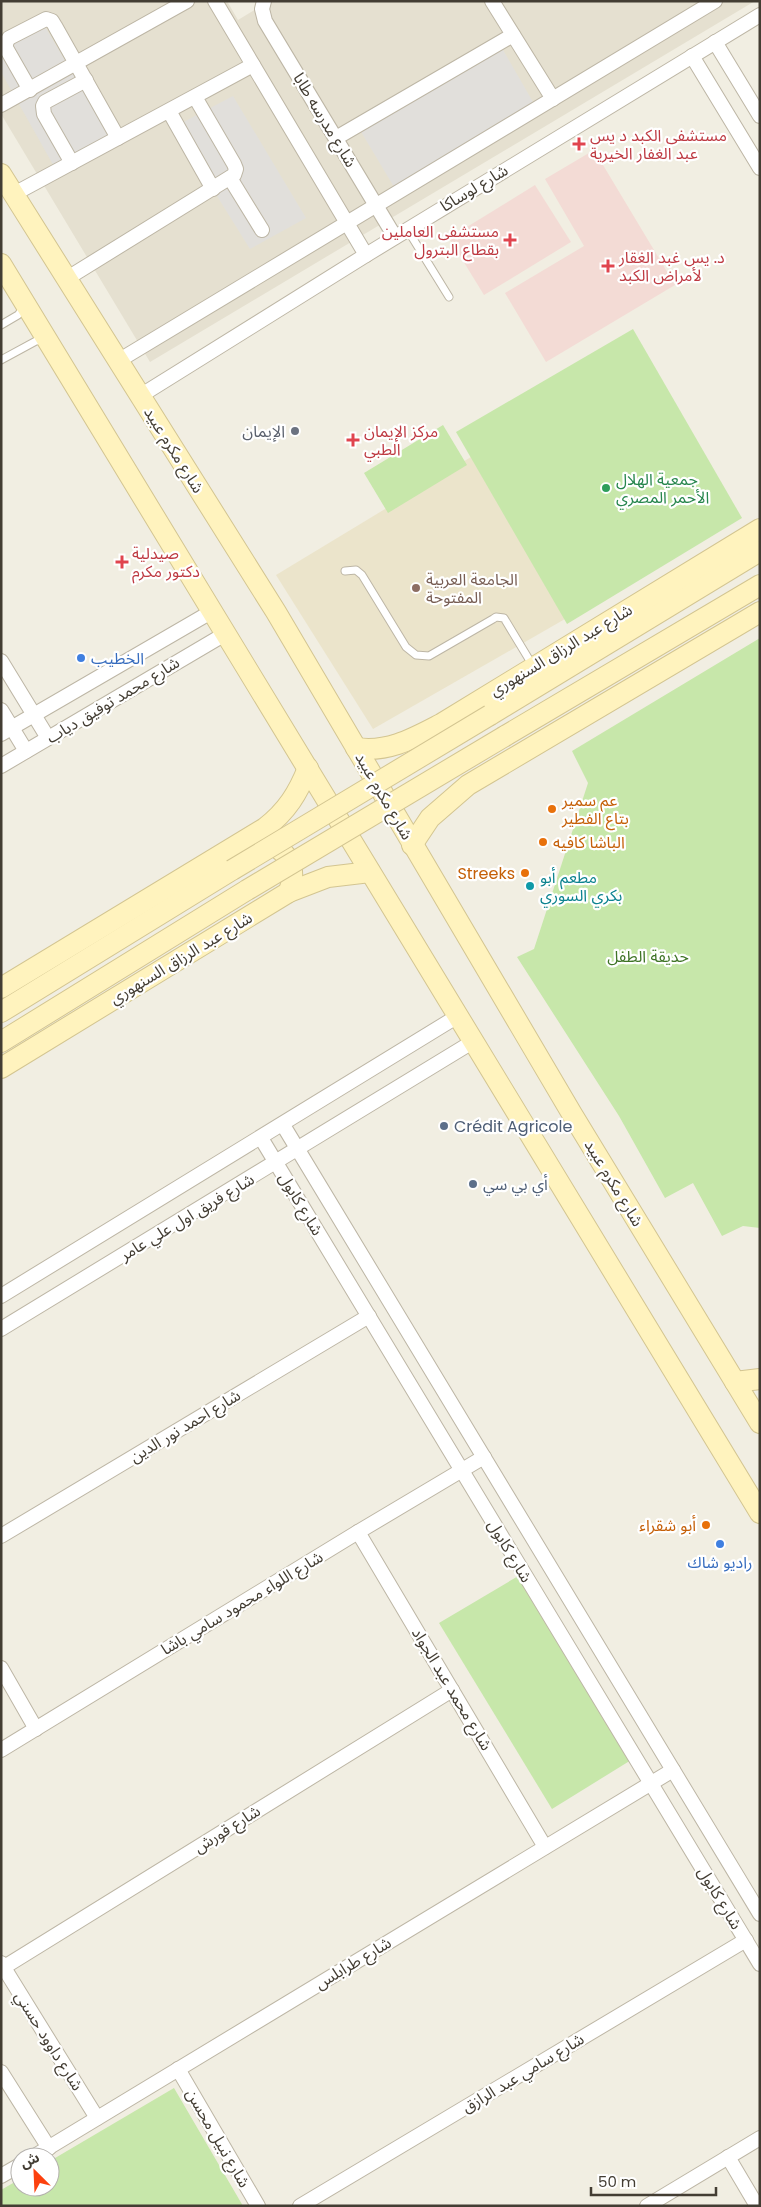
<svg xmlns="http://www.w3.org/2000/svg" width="761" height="2207" viewBox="0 0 761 2207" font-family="Poppins,'Noto Sans Arabic',sans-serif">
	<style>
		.residential { fill: #e5e0d0 }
		.education { fill: #ebe4cb }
		.medical { fill: #f3dbd5 }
		.green { fill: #c7e7aa }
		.parking { fill: #e1dfdb }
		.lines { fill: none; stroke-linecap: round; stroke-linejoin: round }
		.lane-casing { stroke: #bdb6a5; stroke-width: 9 }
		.street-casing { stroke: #bdb6a5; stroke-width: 16 }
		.secondary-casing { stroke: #d3c591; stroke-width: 22 }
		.lane { stroke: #fff; stroke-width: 7 }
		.street { stroke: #fff; stroke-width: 14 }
		.secondary { stroke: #fff3be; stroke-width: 20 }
		.secondary-bridge-casing { stroke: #d3c591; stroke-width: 22; stroke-linecap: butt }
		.secondary-bridge { stroke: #fff3be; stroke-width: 20 }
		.health-dot { fill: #e0444e; stroke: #fff; stroke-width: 2 }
		.worship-dot { fill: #6b7280; stroke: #fff; stroke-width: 2 }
		.leisure-dot { fill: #2e9e5b; stroke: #fff; stroke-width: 2 }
		.education-dot { fill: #8d6e63; stroke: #fff; stroke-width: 2 }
		.shop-dot { fill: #3f7fe0; stroke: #fff; stroke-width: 2 }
		.food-dot { fill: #e8710a; stroke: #fff; stroke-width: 2 }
		.culture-dot { fill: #0f9aa8; stroke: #fff; stroke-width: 2 }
		.service-dot { fill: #5c6f8a; stroke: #fff; stroke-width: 2 }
		.labels { text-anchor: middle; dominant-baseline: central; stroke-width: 4.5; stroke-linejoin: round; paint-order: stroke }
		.street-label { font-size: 16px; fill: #433d33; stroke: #fff }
		.health-label { font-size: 16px; fill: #be3a42; stroke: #fff; text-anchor: start }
		.worship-label { font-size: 16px; fill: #5b616d; stroke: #fff; text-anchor: end }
		.leisure-label { font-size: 16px; fill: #27864d; stroke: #fff; text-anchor: start }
		.education-label { font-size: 16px; fill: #785e54; stroke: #fff; text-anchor: start }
		.shop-label { font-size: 16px; fill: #366cbe; stroke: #fff; text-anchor: start }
		.food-label { font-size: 16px; fill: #c56008; stroke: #fff; text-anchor: start }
		.culture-label { font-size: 16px; fill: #0d838f; stroke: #fff; text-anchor: start }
		.park-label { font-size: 16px; fill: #3f7426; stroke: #fff }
		.service-label { font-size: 16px; fill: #4e5e75; stroke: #fff; text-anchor: start }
	</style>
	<rect width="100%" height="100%" fill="#f1eee2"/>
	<!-- residential -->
	<polygon class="residential" points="1,1 227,1 238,20 269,1 755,1 150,362 1,114"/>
	<!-- education -->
	<polygon class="education" points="471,457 565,619 373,729 276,575"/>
	<!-- medical -->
	<g class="medical">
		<polygon points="594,150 675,285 546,362 505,293 584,246 545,179"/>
		<polygon points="535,185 571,242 484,295 449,238"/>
	</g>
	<!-- green -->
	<g class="green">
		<polygon points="633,329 742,518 567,624 456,432"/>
		<polygon points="443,425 467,465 388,513 364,473"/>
		<polygon points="760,638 760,1228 743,1226 722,1236 693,1183 665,1198 619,1116 517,957 534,949 588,783 572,751"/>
		<polygon points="525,1572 636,1757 552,1809 439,1623"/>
		<polygon points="174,2088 243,2206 1,2206 1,2190 20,2179 20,2187 50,2187 50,2161"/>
	</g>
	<!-- parking -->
	<g class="parking">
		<polygon points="38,15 112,139 56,170 1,72 1,36"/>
		<polygon points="502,48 533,102 394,187 360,130"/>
		<polygon points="233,96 306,218 250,249 174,127"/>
	</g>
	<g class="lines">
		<!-- lane casing -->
		<g class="lane-casing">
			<g id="lane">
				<polyline points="407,229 449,297"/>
				<polyline points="1,325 18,315 24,307"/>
				<polyline points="1,360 36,341 43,340"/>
				<polyline points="345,571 356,570 362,575 406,647 416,655 429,656 493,619 496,617 504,618 533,666"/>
			</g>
		</g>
		<!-- street casing -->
		<g class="street-casing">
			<g id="street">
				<polyline points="215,1 366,255"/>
				<polyline points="264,1 262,9 265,21 395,237"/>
				<polyline points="492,1 553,99"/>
				<polyline points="715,42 760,116"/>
				<polyline points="692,56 760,168"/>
				<polyline points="30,90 6,48 6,43 9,38 46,19 52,21 55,26 118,138"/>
				<polyline points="1,105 187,1"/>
				<polyline points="169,111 213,189"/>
				<polyline points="336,138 513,35"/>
				<polyline points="72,163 44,114 43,106 45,102 86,80"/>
				<polyline points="230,178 262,230"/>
				<polyline points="14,194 253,65"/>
				<polyline points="66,279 234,175 236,169 234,164 195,97"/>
				<polyline points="118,361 715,1"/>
				<polyline points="140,396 366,255 760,15"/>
				<polyline points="1,661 48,738"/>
				<polyline points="1,710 26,751"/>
				<polyline points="1,734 211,612"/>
				<polyline points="1,766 225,634"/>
				<polyline points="283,1125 760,1914"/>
				<polyline points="261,1138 760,1964"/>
				<polyline points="1,1296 458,1016"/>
				<polyline points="1,1329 474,1041"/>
				<polyline points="358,1532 545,1847"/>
				<polyline points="1,1536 369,1316"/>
				<polyline points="1,1668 36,1729"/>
				<polyline points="1,1750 358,1532 484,1457"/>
				<polyline points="1,1963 97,2118"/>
				<polyline points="1,1969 452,1690"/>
				<polyline points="178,2069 258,2206"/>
				<polyline points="1,2072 49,2148"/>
				<polyline points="33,2157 673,1770"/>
				<polyline points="728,2157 757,2206"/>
				<polyline points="1,2176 20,2165"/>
				<polyline points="300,2206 746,1940"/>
				<polyline points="647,2206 760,2138"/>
			</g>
		</g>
		<!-- secondary casing -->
		<g class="secondary-casing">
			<g id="secondary">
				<polyline points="1,174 276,612 572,1114 760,1423"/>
				<polyline points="1,264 760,1513"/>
				<polyline points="490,715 760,551"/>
				<polyline points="505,736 760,585"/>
				<path d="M356,748C388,753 414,738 441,724L760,529"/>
				<path d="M260,837C285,850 299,862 289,892"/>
				<polyline points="412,845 430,818 468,785 760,612"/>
				<path d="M1,988L265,828C287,811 298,793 308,768"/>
				<polyline points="1,1012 232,870"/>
				<polyline points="1,1042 247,890"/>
				<polyline points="1,1068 289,892 328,877 370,872"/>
				<polyline points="735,1382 760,1379"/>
			</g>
		</g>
		<!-- lane -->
		<use href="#lane" class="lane"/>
		<!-- street -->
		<use href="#street" class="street"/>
		<!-- secondary -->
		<use href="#secondary" class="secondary"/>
		<!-- secondary-bridge casing -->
		<g class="secondary-bridge-casing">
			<g id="secondary-bridge">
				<polyline points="232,870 490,715"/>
				<polyline points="247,890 505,736"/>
			</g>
		</g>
		<!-- secondary-bridge -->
		<use href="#secondary-bridge" class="secondary-bridge"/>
	</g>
	<!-- markers -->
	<g class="health-dot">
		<path d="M576.5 136.5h5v5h5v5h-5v5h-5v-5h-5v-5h5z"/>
		<path d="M507.5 232.5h5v5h5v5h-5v5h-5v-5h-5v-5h5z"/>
		<path d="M605.5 258.5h5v5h5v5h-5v5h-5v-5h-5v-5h5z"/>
		<path d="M350.5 432.5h5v5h5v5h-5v5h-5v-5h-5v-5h5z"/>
		<path d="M119.5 554.5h5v5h5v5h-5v5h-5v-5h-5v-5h5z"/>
	</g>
	<circle class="worship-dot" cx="295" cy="431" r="5"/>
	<circle class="leisure-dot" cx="606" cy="488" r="5"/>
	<circle class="education-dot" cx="416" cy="588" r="5"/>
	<g class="shop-dot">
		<circle cx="81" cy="658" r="5"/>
		<circle cx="720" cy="1544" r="5"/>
	</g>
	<g class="food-dot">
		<circle cx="552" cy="809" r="5"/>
		<circle cx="543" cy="842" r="5"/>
		<circle cx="525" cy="873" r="5"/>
		<circle cx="706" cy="1525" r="5"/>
	</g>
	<circle class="culture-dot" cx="530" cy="886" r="5"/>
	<g class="service-dot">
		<circle cx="444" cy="1126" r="5"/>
		<circle cx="473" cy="1184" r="5"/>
	</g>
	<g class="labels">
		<!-- street labels -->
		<g class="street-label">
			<text transform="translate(325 120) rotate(59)">شارع مدرسه طابا</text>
			<text transform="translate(474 188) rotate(-31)">شارع لوساكا</text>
			<text transform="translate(174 450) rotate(58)">شارع مكرم عبيد</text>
			<text transform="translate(561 650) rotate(-31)">شارع عبد الرزاق السنهوري</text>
			<text transform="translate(113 700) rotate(-31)">شارع محمد توفيق دياب</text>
			<text transform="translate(384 796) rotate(60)">شارع مكرم عبيد</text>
			<text transform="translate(181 958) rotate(-31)">شارع عبد الرزاق السنهوري</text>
			<text transform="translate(614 1183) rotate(59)">شارع مكرم عبيد</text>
			<text transform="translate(301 1204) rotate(59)">شارع كابول</text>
			<text transform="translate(187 1217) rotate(-31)">شارع فريق اول علي عامر</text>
			<text transform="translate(185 1426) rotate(-31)">شارع احمد نور الدين</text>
			<text transform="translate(510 1551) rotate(59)">شارع كابول</text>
			<text transform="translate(242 1603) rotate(-31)">شارع اللواء محمود سامي باشا</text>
			<text transform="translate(452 1689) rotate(59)">شارع محمد عبد الجواد</text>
			<text transform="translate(227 1829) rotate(-32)">شارع قورش</text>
			<text transform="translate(720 1898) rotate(59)">شارع كابول</text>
			<text transform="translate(353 1963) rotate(-31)">شارع طرابلس</text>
			<text transform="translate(49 2041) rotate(58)">شارع داوود حسني</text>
			<text transform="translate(523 2073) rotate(-31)">شارع سامي عبد الرازق</text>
			<text transform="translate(218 2138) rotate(60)">شارع نبيل محسن</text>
		</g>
		<!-- health labels -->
		<g class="health-label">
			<text x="590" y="135">مستشفى الكبد د يس<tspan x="590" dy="18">عبد الغفار الخيرية</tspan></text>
			<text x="499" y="231" text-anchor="end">مستشفى العاملين<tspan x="499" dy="18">بقطاع البترول</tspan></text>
			<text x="619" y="257">د. يس غبد الغقار<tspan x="619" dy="18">لأمراض الكبد</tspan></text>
			<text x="364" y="431">مركز الإيمان<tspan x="364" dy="18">الطبي</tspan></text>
			<text x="132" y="553">صيدلية<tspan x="132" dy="18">دكتور مكرم</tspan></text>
		</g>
		<!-- worship labels -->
		<g class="worship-label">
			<text x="285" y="431">الإيمان</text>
		</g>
		<!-- leisure labels -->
		<g class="leisure-label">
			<text x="616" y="479">جمعية الهلال<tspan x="616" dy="18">الأحمر المصري</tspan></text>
		</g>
		<!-- education labels -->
		<g class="education-label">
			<text x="426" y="579">الجامعة العربية<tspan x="426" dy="18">المفتوحة</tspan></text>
		</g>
		<!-- shop labels -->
		<g class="shop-label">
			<text x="91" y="658">الخطيب</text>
			<text x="720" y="1562" text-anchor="middle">راديو شاك</text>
		</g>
		<!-- food labels -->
		<g class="food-label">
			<text x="562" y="800">عم سمير<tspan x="562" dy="18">بتاع الفطير</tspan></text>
			<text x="553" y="842">الباشا كافيه</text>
			<text x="515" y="873" text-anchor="end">Streeks</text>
			<text x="696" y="1525" text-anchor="end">أبو شقراء</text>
		</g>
		<!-- culture labels -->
		<g class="culture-label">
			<text x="540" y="877">مطعم أبو<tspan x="540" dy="18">بكري السوري</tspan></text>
		</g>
		<!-- park labels -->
		<g class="park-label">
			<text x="648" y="956">حديقة الطفل</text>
		</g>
		<!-- service labels -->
		<g class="service-label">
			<text x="454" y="1126">Crédit Agricole</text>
			<text x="483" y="1184">أي بي سي</text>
		</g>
	</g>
	<!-- border -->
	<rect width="761" height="2207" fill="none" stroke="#433d33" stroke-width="5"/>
	<!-- north arrow -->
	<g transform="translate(35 2172) rotate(336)"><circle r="24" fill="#ffffff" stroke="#b4b1ad"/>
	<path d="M0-4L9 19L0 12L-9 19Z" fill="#fc410e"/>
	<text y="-8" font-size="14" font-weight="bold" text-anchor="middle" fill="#433d33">ش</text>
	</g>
	<!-- scale -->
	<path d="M591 2187v8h125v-8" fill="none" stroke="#433d33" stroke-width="2.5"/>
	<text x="598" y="2187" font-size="15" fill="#433d33" stroke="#ffffff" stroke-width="4" paint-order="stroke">50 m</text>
</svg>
